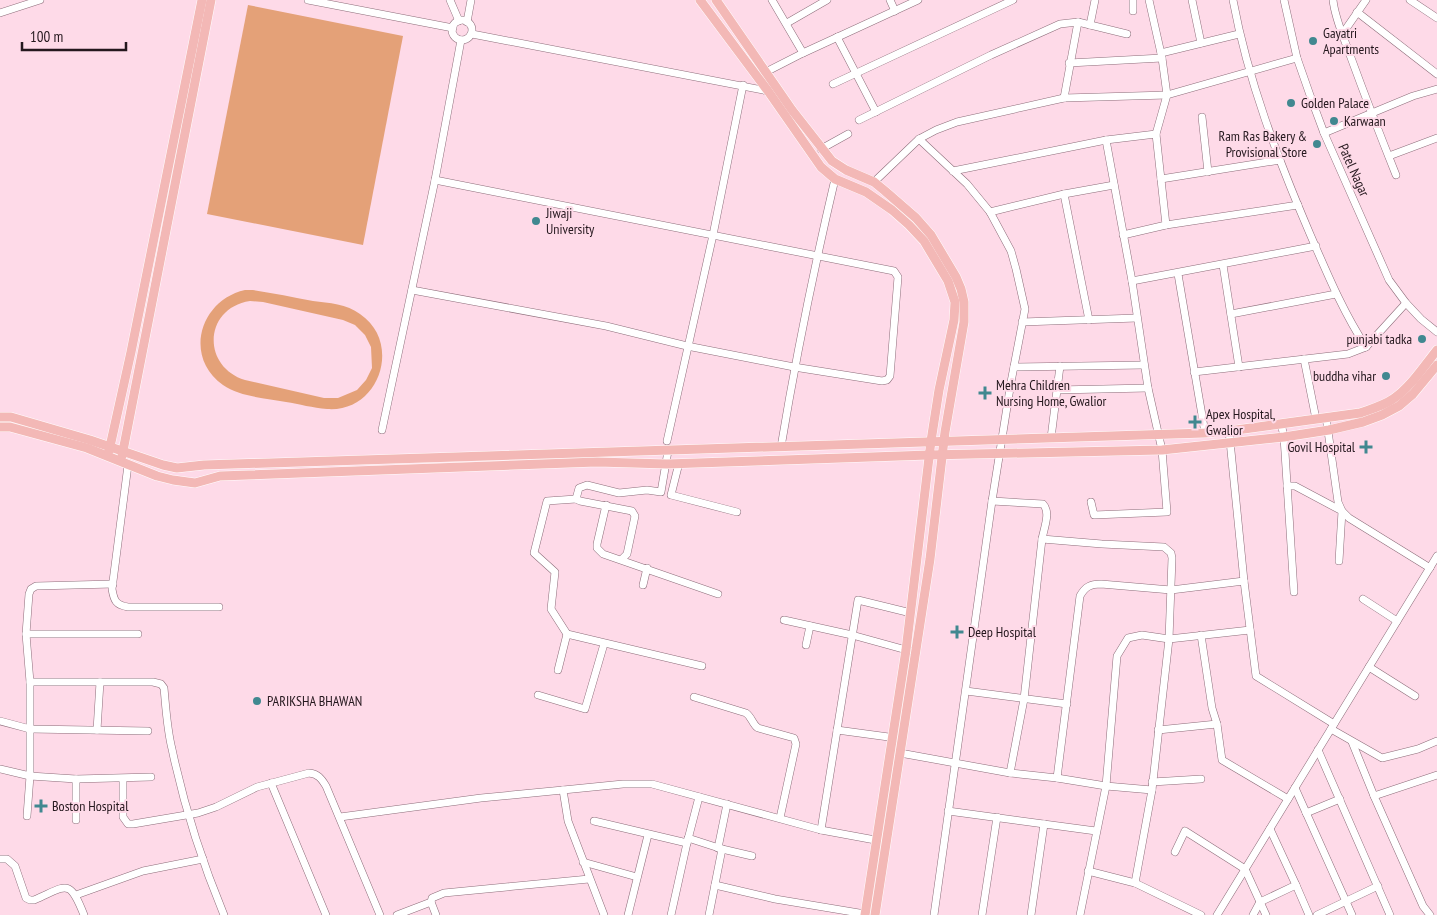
<svg xmlns="http://www.w3.org/2000/svg" width="1437" height="915" viewBox="0 0 1437 915" font-family="'PT Sans Narrow',sans-serif">
	<style>
		.green { fill: #e4a178; fill-rule: evenodd }
		.lines { fill: none; stroke-linecap: round; stroke-linejoin: round }
		.minor-casing { stroke: #8d6d7a; stroke-width: 8 }
		.major-casing { stroke: #fff; stroke-width: 10 }
		.minor { stroke: #fff; stroke-width: 7 }
		.major { stroke: #f3b8b6; stroke-width: 9 }
		.poi-dot { fill: #418890; stroke: #fedae8; stroke-width: 2 }
		.labels { text-anchor: middle; dominant-baseline: central; stroke-width: 4; stroke-linejoin: round; paint-order: stroke }
		.poi-label { font-size: 14px; fill: #24171d; stroke: #fedae8; text-anchor: start }
		.street-label { font-size: 14px; fill: #24171d; stroke: #fedae8 }
	</style>
	<rect width="100%" height="100%" fill="#fedae8"/>
	<!-- green -->
	<g class="green">
		<polygon points="248,5 403,36 363,245 207,214"/>
		<path d="M245,290H253C273,293 293,297 313,301C329,303 347,304 360,314C403,343 379,413 327,409C313,408 299,404 286,402C266,398 240,397 223,385C183,357 200,300 245,290ZM250,301L263,302L343,320L355,325L365,335L371,347L372,368L366,380L357,390L338,398H324L245,380C201,366 204,308 250,301Z"/>
	</g>
	<g class="lines">
		<!-- minor casing -->
		<g class="minor-casing">
			<g id="minor">
				<polyline points="308,0 453,28"/>
				<polyline points="450,0 459,21"/>
				<polyline points="772,0 803,53"/>
				<polyline points="890,0 895,11"/>
				<polyline points="1192,0 1201,43"/>
				<path d="M1233,0C1248,81 1278,159 1310,234C1327,273 1343,312 1366,347L1406,303"/>
				<polyline points="1284,0 1297,58 1311,98 1324,133 1389,280 1406,303 1421,319 1437,332"/>
				<path d="M1333,0C1335,19 1344,38 1350,55C1365,96 1380,135 1396,175"/>
				<polyline points="1410,0 1437,18"/>
				<polyline points="1133,11 1133,0"/>
				<polyline points="1357,12 1437,74"/>
				<polyline points="0,13 40,0"/>
				<circle cx="462" cy="30" r="10"/>
				<polyline points="467,22 471,0"/>
				<polyline points="787,23 827,0"/>
				<polyline points="1090,25 1095,0"/>
				<polyline points="1343,33 1366,0"/>
				<polyline points="472,34 768,91"/>
				<polyline points="837,37 876,112"/>
				<polyline points="1161,53 1239,34"/>
				<polyline points="1069,63 1162,58"/>
				<polyline points="762,74 803,53 918,0"/>
				<polyline points="833,84 1013,0"/>
				<polyline points="1064,98 1078,22"/>
				<polyline points="1202,117 1208,172"/>
				<polyline points="859,120 991,55 1060,24 1078,22 1127,34"/>
				<polyline points="1324,133 1413,96 1437,89"/>
				<polyline points="919,139 967,184 990,212 1011,251 1016,269 1025,309 1011,382 992,501 934,915"/>
				<polyline points="821,149 848,134"/>
				<polyline points="1389,156 1437,138"/>
				<polyline points="953,171 1106,140 1156,134"/>
				<polyline points="1161,179 1280,160"/>
				<polyline points="874,182 919,139 936,130 957,122 1064,98 1167,95 1297,58"/>
				<polyline points="1064,194 1089,320"/>
				<polyline points="990,212 1064,194 1114,185"/>
				<polyline points="1166,225 1298,205"/>
				<polyline points="1123,235 1166,225 1156,134 1167,95 1162,58 1149,0"/>
				<polyline points="1223,265 1239,367"/>
				<polyline points="1178,274 1205,433"/>
				<polyline points="1132,281 1316,246"/>
				<polyline points="412,290 606,326 687,346 794,367 882,381 887,380 890,376 898,277 894,271 435,180"/>
				<polyline points="1231,314 1336,294"/>
				<polyline points="1022,322 1137,318"/>
				<polyline points="1304,359 1316,419"/>
				<polyline points="1014,367 1144,365"/>
				<polyline points="1194,372 1348,354 1366,347"/>
				<polyline points="1057,390 1148,388"/>
				<polyline points="1326,417 1338,502 1342,511 1349,518 1430,568"/>
				<polyline points="1281,423 1284,437 1294,592"/>
				<polyline points="382,430 435,180 461,40"/>
				<polyline points="1229,431 1244,581 1256,676 1334,724"/>
				<polyline points="1051,438 1060,366"/>
				<polyline points="667,441 713,235 743,85"/>
				<path d="M781,447C796,357 814,268 835,179"/>
				<polyline points="679,463 671,495 737,512"/>
				<path d="M128,465L112,589C114,601 116,605 128,607H219"/>
				<polyline points="1287,486 1295,486 1342,511 1339,561"/>
				<path d="M992,501L1043,504C1051,512 1044,528 1042,539L1024,699L1010,773"/>
				<polyline points="1091,502 1094,515 1167,512 1162,450 1148,388 1132,281 1106,140"/>
				<polyline points="606,505 597,544 597,548 603,554 718,594"/>
				<polyline points="622,559 627,554 635,516 632,511 580,501 576,499 579,488 587,485 619,493 647,490 661,492 668,451"/>
				<polyline points="113,584 36,586 31,589 29,594 26,634 138,634"/>
				<polyline points="643,585 647,568"/>
				<polyline points="1363,599 1397,621"/>
				<polyline points="784,620 852,635 910,651"/>
				<path d="M26,634L30,682H153L161,684L164,688C166,709 167,729 172,749C184,806 202,862 224,915"/>
				<polyline points="567,634 551,609 555,572 534,553 547,501 576,499"/>
				<polyline points="806,645 810,626"/>
				<polyline points="1369,667 1415,696"/>
				<polyline points="558,670 567,634 702,666"/>
				<polyline points="966,691 1067,704"/>
				<polyline points="538,695 585,709 604,644"/>
				<path d="M694,697L746,713C752,717 752,724 758,728L794,738L796,744L780,818"/>
				<polyline points="0,721 30,729 148,731"/>
				<polyline points="1217,724 1222,760 1288,799"/>
				<polyline points="1331,729 1382,758 1418,749 1437,741"/>
				<polyline points="97,730 100,682"/>
				<polyline points="837,730 896,738"/>
				<polyline points="1158,730 1217,724 1212,708 1201,635"/>
				<polyline points="1352,742 1374,796"/>
				<polyline points="1318,750 1390,915"/>
				<polyline points="900,753 1010,773 1057,778 1106,786 1152,790 1169,639 1172,558 1171,553 1164,547 1102,544 1042,539"/>
				<polyline points="0,769 30,776 76,779 151,777"/>
				<path d="M1057,778L1080,596C1085,587 1090,584 1101,584L1171,590L1244,581"/>
				<path d="M123,779V817L128,824H133L198,813L216,807L257,787L309,773C318,774 321,778 326,786L380,915"/>
				<polyline points="1152,782 1201,779"/>
				<polyline points="271,783 326,915"/>
				<polyline points="1295,788 1352,915"/>
				<polyline points="1152,790 1135,883 1201,915"/>
				<polyline points="948,811 1096,831"/>
				<polyline points="1306,813 1340,799"/>
				<polyline points="27,816 30,776 30,682"/>
				<polyline points="340,817 481,798 563,790"/>
				<polyline points="76,820 76,779"/>
				<polyline points="594,821 687,843 699,797"/>
				<polyline points="821,830 858,600 911,613"/>
				<polyline points="688,838 722,849 752,856"/>
				<polyline points="718,848 727,804"/>
				<polyline points="1175,852 1185,831 1245,869 1266,915"/>
				<path d="M0,859H7L15,866L26,898L30,900H34C67,886 69,877 84,915"/>
				<polyline points="583,862 637,877"/>
				<polyline points="1088,871 1135,883"/>
				<polyline points="715,885 775,899 865,914"/>
				<polyline points="1296,885 1309,915"/>
				<polyline points="76,895 143,871 203,859"/>
				<polyline points="397,915 431,902"/>
				<polyline points="436,915 431,902 432,898 444,893 589,879"/>
				<polyline points="604,915 568,821 563,790 623,784 652,784 821,830 886,842"/>
				<polyline points="628,915 648,835"/>
				<polyline points="671,915 687,843"/>
				<polyline points="709,915 722,849"/>
				<polyline points="982,915 997,817"/>
				<polyline points="1031,915 1044,824"/>
				<polyline points="1080,915 1106,786 1117,656 1128,638 1142,635 1169,639 1250,630"/>
				<polyline points="1217,915 1437,556"/>
				<polyline points="1253,915 1260,902 1296,885 1270,829"/>
				<polyline points="1317,915 1378,886"/>
				<polyline points="1430,915 1423,906 1374,796 1437,775"/>
			</g>
		</g>
		<!-- major casing -->
		<g class="major-casing">
			<g id="major">
				<polyline points="700,0 768,91 821,167 835,179 866,192 892,210 909,225 924,241 948,281 955,302 954,320 939,390 931,441 906,650 865,915"/>
				<polyline points="716,0 792,110 832,161 846,170 874,182 885,191 916,218 931,235 956,277 961,289 964,302 964,322 945,432 930,559 875,915"/>
				<path d="M0,417H11L90,440L163,465L177,468L204,465L1205,433L1229,431L1360,413C1371,409 1383,406 1393,399C1410,388 1424,366 1437,350"/>
				<polyline points="0,427 10,427 87,448 157,476 173,480 195,483 220,476 597,462 667,464 929,455 1162,450 1284,437 1329,430 1363,422 1382,415 1399,406 1413,394 1437,365"/>
				<polyline points="109,451 131,352 202,0"/>
				<polyline points="122,456 211,0"/>
			</g>
		</g>
		<!-- minor -->
		<use href="#minor" class="minor"/>
		<!-- major -->
		<use href="#major" class="major"/>
	</g>
	<!-- markers -->
	<g class="poi-dot">
		<circle cx="1313" cy="41" r="5"/>
		<circle cx="1291" cy="103" r="5"/>
		<circle cx="1334" cy="121" r="5"/>
		<circle cx="1317" cy="144" r="5"/>
		<circle cx="536" cy="221" r="5"/>
		<circle cx="1422" cy="339" r="5"/>
		<circle cx="1386" cy="376" r="5"/>
		<path d="M982.5 385.5h5v5h5v5h-5v5h-5v-5h-5v-5h5z"/>
		<path d="M1192.5 414.5h5v5h5v5h-5v5h-5v-5h-5v-5h5z"/>
		<path d="M1363.5 439.5h5v5h5v5h-5v5h-5v-5h-5v-5h5z"/>
		<path d="M954.5 624.5h5v5h5v5h-5v5h-5v-5h-5v-5h5z"/>
		<circle cx="257" cy="701" r="5"/>
		<path d="M38.5 798.5h5v5h5v5h-5v5h-5v-5h-5v-5h5z"/>
	</g>
	<g class="labels">
		<!-- poi labels -->
		<g class="poi-label">
			<text x="1323" y="33">Gayatri<tspan x="1323" dy="16">Apartments</tspan></text>
			<text x="1301" y="103">Golden Palace</text>
			<text x="1344" y="121">Karwaan</text>
			<text x="1307" y="136" text-anchor="end">Ram Ras Bakery &amp;<tspan x="1307" dy="16">Provisional Store</tspan></text>
			<text x="546" y="213">Jiwaji<tspan x="546" dy="16">University</tspan></text>
			<text x="1412" y="339" text-anchor="end">punjabi tadka</text>
			<text x="1376" y="376" text-anchor="end">buddha vihar</text>
			<text x="996" y="385">Mehra Children<tspan x="996" dy="16">Nursing Home, Gwalior</tspan></text>
			<text x="1206" y="414">Apex Hospital,<tspan x="1206" dy="16">Gwalior</tspan></text>
			<text x="1355" y="447" text-anchor="end">Govil Hospital</text>
			<text x="968" y="632">Deep Hospital</text>
			<text x="267" y="701">PARIKSHA BHAWAN</text>
			<text x="52" y="806">Boston Hospital</text>
		</g>
		<!-- street labels -->
		<g class="street-label">
			<text transform="translate(1354 170) rotate(66)">Patel Nagar</text>
		</g>
	</g>
	<!-- scale -->
	<path d="M22 42v8h104v-8" fill="none" stroke="#24171d" stroke-width="2.5"/>
	<text x="30" y="42" font-size="15" fill="#24171d" stroke="#fedae8" stroke-width="4" paint-order="stroke">100 m</text>
</svg>
